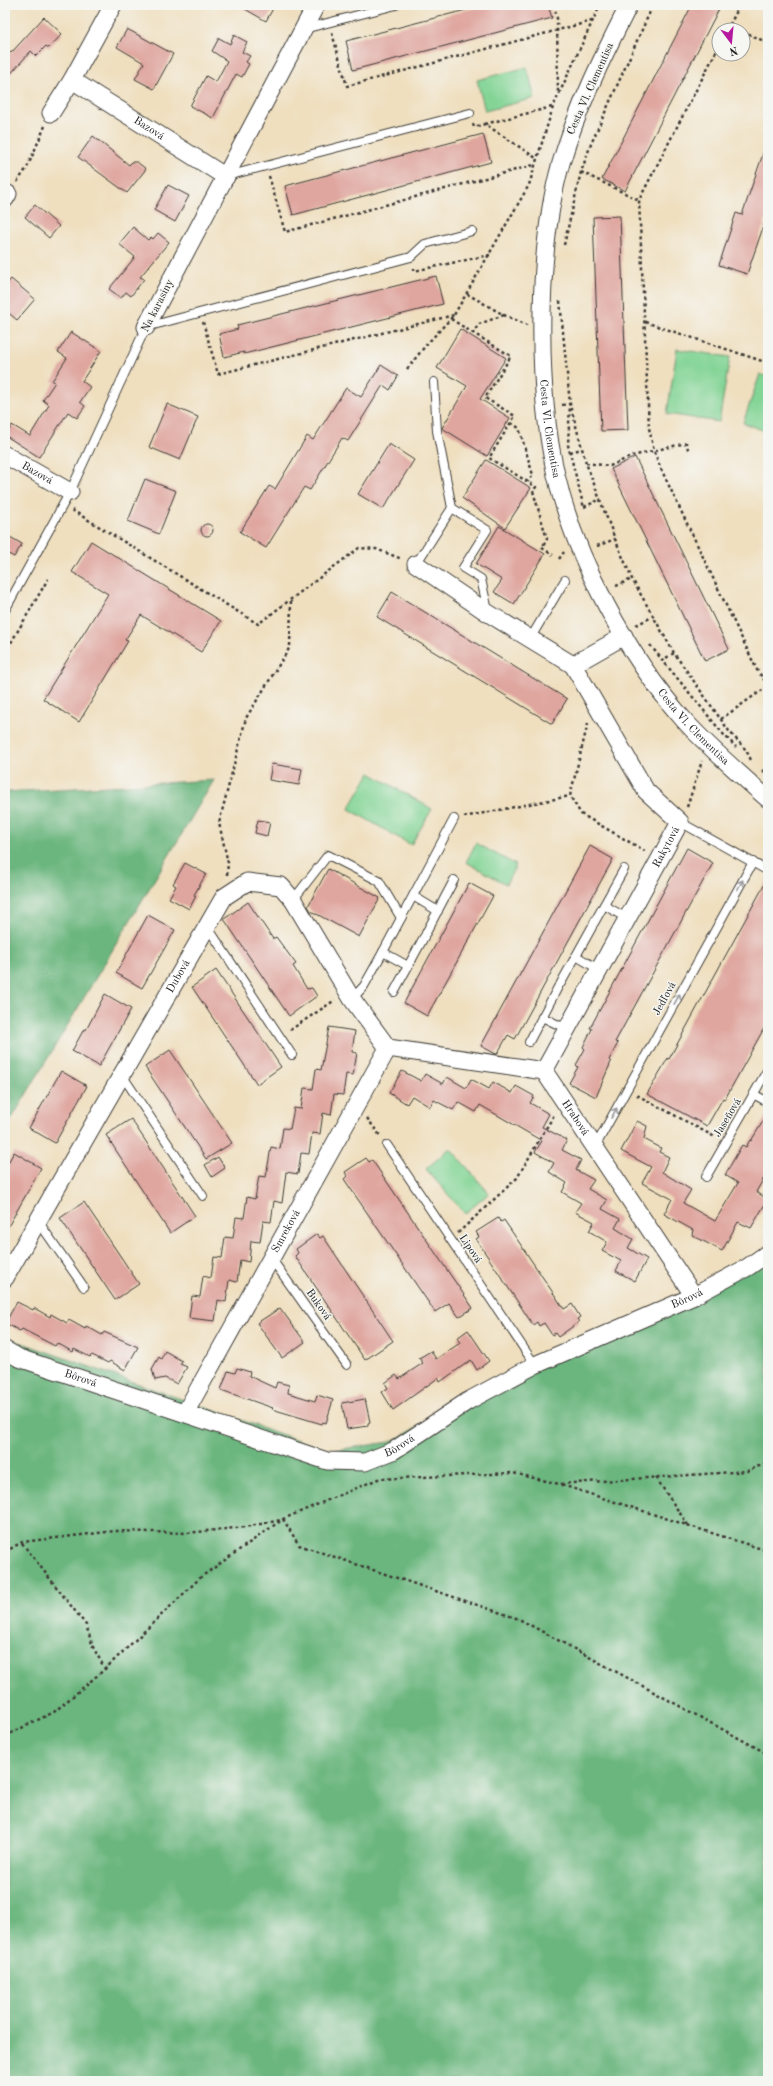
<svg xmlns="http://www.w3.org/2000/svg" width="773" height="2086" viewBox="0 0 773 2086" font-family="'Old Standard TT',serif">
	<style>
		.green { fill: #83d495; stroke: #507858 }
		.forest { fill: #6ab67e; stroke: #43694d }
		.building { fill: #dfa69f }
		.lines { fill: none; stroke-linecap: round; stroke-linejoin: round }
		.service-casing { stroke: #3c3934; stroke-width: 10 }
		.minor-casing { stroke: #3c3934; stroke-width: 19 }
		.path { stroke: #3c3934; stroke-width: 2.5; stroke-dasharray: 3 3; stroke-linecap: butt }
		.service { stroke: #fff; stroke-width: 8 }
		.minor { stroke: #fff; stroke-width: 17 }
		.oneway { stroke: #999 }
		.labels { text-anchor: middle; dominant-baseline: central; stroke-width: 3; stroke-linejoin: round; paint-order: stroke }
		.street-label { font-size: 11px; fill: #1c1c1c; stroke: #f6f6f2 }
	</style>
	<rect width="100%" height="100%" fill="#f6f6f2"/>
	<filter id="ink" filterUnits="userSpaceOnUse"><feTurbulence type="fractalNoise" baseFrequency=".025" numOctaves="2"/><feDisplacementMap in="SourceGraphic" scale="8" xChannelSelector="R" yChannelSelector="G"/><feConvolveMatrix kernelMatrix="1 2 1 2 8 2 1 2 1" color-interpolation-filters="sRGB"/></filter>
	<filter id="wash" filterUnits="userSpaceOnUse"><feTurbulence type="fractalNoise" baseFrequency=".012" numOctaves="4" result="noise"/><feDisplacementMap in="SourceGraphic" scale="16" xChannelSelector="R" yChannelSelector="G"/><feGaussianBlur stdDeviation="0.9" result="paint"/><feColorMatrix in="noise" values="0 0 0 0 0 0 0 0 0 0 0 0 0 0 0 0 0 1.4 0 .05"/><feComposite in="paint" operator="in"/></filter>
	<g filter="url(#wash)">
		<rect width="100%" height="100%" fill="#efdfbf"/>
		<!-- green -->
		<g class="green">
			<polygon points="527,67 535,98 485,111 477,80"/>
			<polygon points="677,349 730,357 719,422 667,414"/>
			<polygon points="760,374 768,377 768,432 743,423"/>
			<polygon points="370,773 432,809 411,845 349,809"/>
			<polygon points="476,843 516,865 506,884 466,862"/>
			<polygon points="450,1148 489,1193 465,1214 426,1169"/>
		</g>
		<!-- forest -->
		<g class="forest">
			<polygon points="214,780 5,1130 5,792"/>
			<polygon points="768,1251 768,2081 5,2081 5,1337 329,1451 390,1442 528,1370"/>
		</g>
		<g id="blocks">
			<!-- building -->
			<g class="building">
				<polygon points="238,5 275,5 266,21"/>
				<polygon points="485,5 548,5 552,18 353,70 346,41"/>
				<polygon points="692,5 721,5 625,191 602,179"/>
				<polygon points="44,17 62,34 49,48 46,46 36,56 31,51 5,80 5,48 11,53"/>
				<polygon points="127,29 173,54 154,89 135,79 144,63 117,47"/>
				<polygon points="234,35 247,42 242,52 250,56 246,62 249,64 242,77 236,74 213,118 190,106 206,76 216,82 227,61 212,51 219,38 230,44"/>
				<polygon points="483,134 491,162 293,215 285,186"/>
				<polygon points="93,136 129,165 132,162 137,162 146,169 127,193 78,157"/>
				<polygon points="766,145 768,145 768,213 747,274 719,265 736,213 742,215"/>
				<polygon points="168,185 189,196 175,222 154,210"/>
				<polygon points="35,205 59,226 49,238 25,217"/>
				<polygon points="620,216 628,430 601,431 593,217"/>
				<polygon points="133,227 148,240 151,237 153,239 158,233 169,242 140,277 144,279 131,296 126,292 121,298 109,289 135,257 119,244"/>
				<polygon points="436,276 443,304 244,354 244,352 224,357 219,334 238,329 237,325"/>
				<polygon points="11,279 35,299 17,320 5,310 5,286"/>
				<polygon points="460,329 506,358 480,399 510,418 487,456 442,428 467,386 437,368"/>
				<polygon points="71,332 101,351 82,381 90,387 80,402 85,406 77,418 68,412 39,457 6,436 12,425 30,436 49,405 43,400 55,382 52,381 67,358 58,352"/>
				<polygon points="381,365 398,376 390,390 383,385 348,441 342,438 310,490 304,487 266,548 240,532 269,486 275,489 307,436 313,440 346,388 361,397"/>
				<polygon points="167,404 198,417 180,460 149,447"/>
				<polygon points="389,444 414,460 383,509 358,494"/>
				<polygon points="635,457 729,649 705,661 611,469"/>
				<polygon points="486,460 531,488 505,528 462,498"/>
				<polygon points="145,479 176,491 159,534 128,521"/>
				<circle cx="207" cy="530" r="6"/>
				<polygon points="499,526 545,554 514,604 494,592 502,580 476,564"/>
				<polygon points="5,534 22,544 14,557 5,552"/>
				<polygon points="91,541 221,621 201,652 141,615 125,640 128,641 79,722 43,699 108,594 72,572"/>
				<polygon points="392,592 567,699 552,724 377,617"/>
				<polygon points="272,764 302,769 299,785 269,780"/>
				<polygon points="258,820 270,822 267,836 255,833"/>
				<polygon points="590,846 613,859 515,1039 508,1035 497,1054 496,1054 481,1046"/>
				<polygon points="687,848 713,863 615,1042 618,1043 609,1060 611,1062 596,1097 569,1083 578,1067 576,1065 585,1049 583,1047 592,1029 590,1028"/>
				<polygon points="185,863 206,874 194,895 196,896 189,909 169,898 176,886 173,884"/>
				<polygon points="328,869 380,898 359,937 311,911 308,906"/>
				<polygon points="768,878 768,1021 725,1099 723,1098 707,1126 647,1094 668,1058 669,1059"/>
				<polygon points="469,883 493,896 427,1016 404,1003"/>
				<polygon points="248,902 273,939 276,937 296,964 293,966 307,989 312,988 317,996 289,1016 224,919"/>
				<polygon points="148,915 175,930 142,988 116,973"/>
				<polygon points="216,970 281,1067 257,1084 192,987"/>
				<polygon points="105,994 131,1009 99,1066 72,1051 84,1029 86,1030"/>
				<polygon points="329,1027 355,1031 352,1052 357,1053 353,1075 346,1074 343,1095 334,1094 331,1115 323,1113 320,1134 312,1133 309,1154 301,1153 298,1174 286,1172 282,1203 274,1201 271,1222 263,1221 260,1242 251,1241 249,1262 240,1260 237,1282 229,1280 226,1302 218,1300 215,1321 189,1318 192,1296 200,1297 203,1276 211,1278 214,1257 222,1258 225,1237 233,1238 236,1217 244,1218 247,1197 255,1199 259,1176 266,1177 271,1147 280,1149 283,1128 290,1129 294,1108 301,1109 304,1088 313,1089 316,1069 321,1070"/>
				<polygon points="170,1050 232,1143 206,1159 145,1067"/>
				<polygon points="61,1071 87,1086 55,1143 29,1128"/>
				<polygon points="402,1071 421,1081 425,1074 443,1084 447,1077 466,1088 471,1079 489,1089 493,1082 512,1093 516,1086 534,1096 530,1103 549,1114 542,1127 567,1140 562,1150 581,1160 576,1170 594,1180 588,1189 607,1200 602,1209 620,1219 615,1228 633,1239 628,1248 647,1259 635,1281 616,1271 621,1261 602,1251 607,1242 589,1231 594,1222 575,1212 581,1203 562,1192 567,1183 549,1172 554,1163 535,1152 542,1141 480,1105 476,1112 458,1102 453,1110 434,1100 430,1107 412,1096 407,1104 389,1093"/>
				<polygon points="768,1113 768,1171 756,1192 768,1199 751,1228 738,1222 722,1251 692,1235 693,1230 664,1214 672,1199 642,1183 651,1167 621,1151 637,1121 647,1126 644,1139 661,1148 659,1152 669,1157 662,1172 691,1190 683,1203 715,1221 738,1183 725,1175 742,1145 746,1147 750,1140 751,1141"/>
				<polygon points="131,1119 195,1216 170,1233 106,1135"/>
				<polygon points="14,1152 41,1168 5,1232 5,1168"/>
				<polygon points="218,1157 225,1168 212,1177 205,1165"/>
				<polygon points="366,1158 369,1162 372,1160 473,1308 459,1317 449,1303 435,1312 344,1179 347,1176 345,1172"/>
				<polygon points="84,1202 139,1284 115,1300 60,1218"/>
				<polygon points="498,1218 501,1222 504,1220 564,1309 572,1304 580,1317 577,1319 579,1322 558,1337 555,1333 552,1335 544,1323 539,1326 537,1322 533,1325 476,1239 479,1237 476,1232"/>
				<polygon points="317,1234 320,1238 323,1236 393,1341 365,1360 295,1256 298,1253 296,1249"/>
				<polygon points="17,1302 33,1310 34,1308 50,1317 51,1314 67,1323 69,1320 85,1329 86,1326 102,1335 104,1332 138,1347 125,1370 110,1361 108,1363 92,1355 90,1357 74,1349 73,1352 57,1343 55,1346 22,1329 20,1331 5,1323"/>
				<polygon points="280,1308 305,1342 282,1358 257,1323"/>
				<polygon points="468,1330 489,1361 477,1370 471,1360 440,1382 438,1378 393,1410 382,1392 388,1388 385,1383 396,1375 399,1379 423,1363 419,1358 431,1351 436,1359 460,1343 457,1338"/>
				<polygon points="165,1351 182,1361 180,1364 187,1367 177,1384 165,1378 155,1380 152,1369 159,1357 161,1359"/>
				<polygon points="237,1368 250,1372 249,1376 275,1388 277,1382 289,1385 288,1393 315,1401 317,1395 333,1400 326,1423 323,1422 322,1424 272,1409 273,1408 221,1390 228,1371 235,1373"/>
				<polygon points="365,1399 370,1422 368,1423 368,1426 347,1429 342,1403"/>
			</g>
		</g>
	</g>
	<g filter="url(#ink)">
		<use href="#blocks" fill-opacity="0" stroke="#3c3934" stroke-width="1"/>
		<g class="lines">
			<!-- service casing -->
			<g class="service-casing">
				<g id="service">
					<polyline points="304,29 396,5"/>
					<polyline points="227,176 470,113"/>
					<polyline points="434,382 437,431 452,508 487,530 463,568 481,579 488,611"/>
					<polyline points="416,564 452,508"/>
					<polyline points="5,610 70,492 146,327 411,257 425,244 472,231"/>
					<polyline points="530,639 565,580"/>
					<polyline points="680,822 768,871"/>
					<polyline points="413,896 438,911"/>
					<polyline points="293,900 328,855 379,881 401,918"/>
					<polyline points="604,905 628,919"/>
					<polyline points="594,923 624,869"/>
					<polyline points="207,926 292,1055"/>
					<polyline points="426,933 454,880"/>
					<polyline points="383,952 408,966"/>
					<polyline points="576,956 600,970"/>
					<polyline points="561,983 592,927"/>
					<polyline points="394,992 424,937"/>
					<polyline points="352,999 364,986 383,952 454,819"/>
					<polyline points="542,1017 567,1029"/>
					<polyline points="529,1042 558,987"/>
					<polyline points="122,1075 203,1196"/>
					<polyline points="755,1095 768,1102"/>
					<polyline points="387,1145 535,1365"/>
					<polyline points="595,1147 753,862"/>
					<polyline points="706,1177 768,1069"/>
					<polyline points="38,1221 84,1287"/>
					<polyline points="271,1258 347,1365"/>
				</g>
			</g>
			<!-- minor casing -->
			<g class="minor-casing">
				<g id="minor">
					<path id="s1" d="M629,5C603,56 577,109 561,163C547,212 543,262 542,312C541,366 544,422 556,475C575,558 628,657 684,720C710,749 739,773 768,799"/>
					<path id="s2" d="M72,80L226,177"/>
					<polyline points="51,113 72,80 113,5"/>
					<polyline points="5,199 8,194"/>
					<polyline points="146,327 316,5"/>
					<path id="s3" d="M5,455L70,492"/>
					<polyline points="416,564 488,613 573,665"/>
					<path id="s4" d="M388,1048L544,1071L694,1296"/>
					<path id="s5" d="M544,1071L680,822L646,791L573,665L624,636"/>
					<path id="s6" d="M5,1278L224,897L247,882L281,886L293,900L352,999L388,1048"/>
					<path id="s7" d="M5,1350L19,1358L327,1461L365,1462L393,1451L468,1401L535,1365L694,1296L748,1267L768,1253"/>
					<path id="s8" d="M185,1413L388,1048"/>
				</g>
			</g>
			<!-- path -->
			<g class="path">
				<polyline points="554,5 557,18 558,93"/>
				<polyline points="730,25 741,30"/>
				<polyline points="727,30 740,5"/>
				<polyline points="743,31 768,43"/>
				<polyline points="332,33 347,86 592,21"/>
				<polyline points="719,46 639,200 649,428 654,451 661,469 757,670 768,685"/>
				<polyline points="473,124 474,127 485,124 536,158"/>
				<polyline points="485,124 552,107"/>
				<polyline points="581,172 639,200"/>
				<polyline points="269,176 285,232 534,165"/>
				<polyline points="17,182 27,168 45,126"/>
				<polyline points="564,245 581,172 591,144 653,5"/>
				<polyline points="414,268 414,271 490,255"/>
				<polyline points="467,294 504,315 527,325"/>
				<polyline points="560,301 570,404 568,445 584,508"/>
				<polyline points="504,315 479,324 473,333 511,356 485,398 515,416 489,458 536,487 533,491 547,539 542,548 553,555"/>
				<polyline points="451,319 473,333"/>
				<polyline points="203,322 218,374 454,315"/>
				<polyline points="645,322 768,363"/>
				<polyline points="407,369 426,345 454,315 529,185 553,107 600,5"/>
				<polyline points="562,405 570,404 586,463 615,539 632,579 674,653 729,731 746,750 752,762"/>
				<polyline points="511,423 519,428 533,475 528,482"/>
				<polyline points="570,452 582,449"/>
				<polyline points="586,463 610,466 632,456 686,443 689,452"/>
				<polyline points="584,507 601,499"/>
				<polyline points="72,510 258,624 359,548 376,549 402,559"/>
				<polyline points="597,546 615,539"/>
				<polyline points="559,559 564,552"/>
				<polyline points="616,586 632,579"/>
				<polyline points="636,625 654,616"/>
				<polyline points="650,645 724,735 736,747"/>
				<polyline points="5,653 48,579"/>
				<polyline points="661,661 674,653"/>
				<polyline points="721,719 768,686"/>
				<polyline points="588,723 570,796 581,814 645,851"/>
				<polyline points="762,770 768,775"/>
				<polyline points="687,807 702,761"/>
				<polyline points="464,817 570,796"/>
				<polyline points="227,875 228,863 219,823 246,718 290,647 291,599"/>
				<polyline points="290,1030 335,1000"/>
				<polyline points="637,1095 715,1137"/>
				<polyline points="367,1118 381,1137"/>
				<polyline points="458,1233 517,1178 554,1115"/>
				<polyline points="656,1478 688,1525"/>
				<polyline points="562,1485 768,1551"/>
				<polyline points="283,1519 299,1545 519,1619 768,1754"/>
				<polyline points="22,1543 86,1625 93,1647 105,1669"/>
				<polyline points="5,1552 22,1542 115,1531 187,1533 245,1527 281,1520"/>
				<polyline points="5,1736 54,1712 105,1669 201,1577 283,1519 378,1479 513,1473 559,1484 748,1471 768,1462"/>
			</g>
			<!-- service -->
			<use href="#service" class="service"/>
			<!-- minor -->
			<use href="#minor" class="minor"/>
		</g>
		<!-- one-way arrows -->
		<defs><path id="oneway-shaft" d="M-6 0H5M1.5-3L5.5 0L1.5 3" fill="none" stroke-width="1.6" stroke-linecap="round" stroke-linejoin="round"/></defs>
		<g class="oneway">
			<use href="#oneway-shaft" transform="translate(740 885) rotate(-61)"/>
			<use href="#oneway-shaft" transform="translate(677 999) rotate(-61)"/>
			<use href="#oneway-shaft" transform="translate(614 1113) rotate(-61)"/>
		</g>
	</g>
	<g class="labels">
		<!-- street labels -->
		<g class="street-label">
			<text transform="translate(591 89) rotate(-66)">Cesta Vl. Clementisa</text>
			<text stroke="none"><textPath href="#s2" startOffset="91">Bazová</textPath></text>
			<text transform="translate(158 306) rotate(-63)">Na karasiny</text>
			<text stroke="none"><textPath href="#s1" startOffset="440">Cesta Vl. Clementisa</textPath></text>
			<text stroke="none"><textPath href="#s3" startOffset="37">Bazová</textPath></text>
			<text stroke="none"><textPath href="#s1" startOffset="777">Cesta Vl. Clementisa</textPath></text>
			<text stroke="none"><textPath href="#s5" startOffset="255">Rakytová</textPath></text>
			<text stroke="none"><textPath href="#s6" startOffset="348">Dubová</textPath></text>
			<text transform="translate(665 999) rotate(-61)">Jedľová</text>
			<text stroke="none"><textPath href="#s4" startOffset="214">Hrabová</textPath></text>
			<text transform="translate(728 1118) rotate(-59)">Jaseňová</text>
			<text stroke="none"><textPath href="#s8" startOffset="208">Smreková</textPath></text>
			<text transform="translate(470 1249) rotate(56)">Lipová</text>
			<text stroke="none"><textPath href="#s7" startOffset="741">Bôrová</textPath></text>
			<text transform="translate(318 1305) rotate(55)">Buková</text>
			<text stroke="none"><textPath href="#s7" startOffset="81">Bôrová</textPath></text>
			<text stroke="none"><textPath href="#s7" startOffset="417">Bôrová</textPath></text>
		</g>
	</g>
	<!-- margin -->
	<rect width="773" height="2086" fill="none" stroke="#f6f6f2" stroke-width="20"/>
	<!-- north arrow -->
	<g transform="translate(731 42) rotate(164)"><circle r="19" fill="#f6f6f2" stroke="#9f9f9c"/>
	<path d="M0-3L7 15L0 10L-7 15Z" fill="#b5179e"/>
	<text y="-6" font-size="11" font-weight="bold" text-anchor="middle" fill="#1c1c1c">N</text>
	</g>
</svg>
